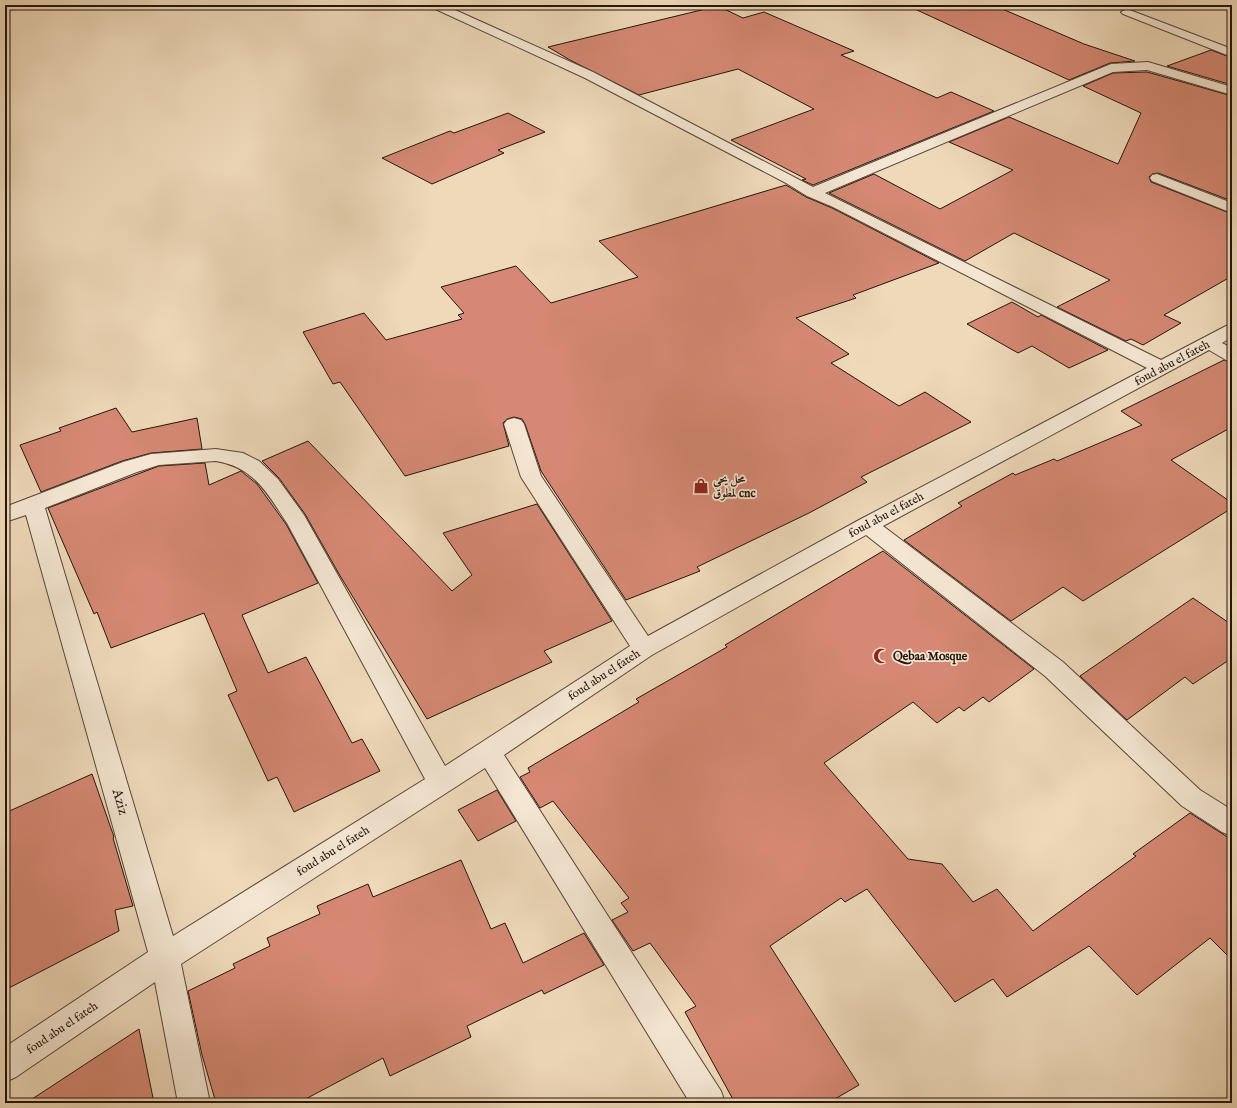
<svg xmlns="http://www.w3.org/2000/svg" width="1237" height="1108" viewBox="0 0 1237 1108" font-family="'IM FELL English',Amiri,serif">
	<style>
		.building { fill: #d58873; stroke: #24150a }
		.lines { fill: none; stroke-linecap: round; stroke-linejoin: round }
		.minor-casing { stroke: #564636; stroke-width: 2 }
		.minor { fill: #f4e6d2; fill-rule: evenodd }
		.labels { text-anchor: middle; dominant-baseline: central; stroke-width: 3.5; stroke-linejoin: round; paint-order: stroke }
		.street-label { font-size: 12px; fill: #24150a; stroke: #f4e6d2 }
		.poi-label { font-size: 12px; font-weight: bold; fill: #24150a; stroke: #f4e6d2; text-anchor: start }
		.near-street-label { font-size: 14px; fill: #24150a; stroke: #f4e6d2 }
	</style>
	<rect width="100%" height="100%" fill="#eed9b9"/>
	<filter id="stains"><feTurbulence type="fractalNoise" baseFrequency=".005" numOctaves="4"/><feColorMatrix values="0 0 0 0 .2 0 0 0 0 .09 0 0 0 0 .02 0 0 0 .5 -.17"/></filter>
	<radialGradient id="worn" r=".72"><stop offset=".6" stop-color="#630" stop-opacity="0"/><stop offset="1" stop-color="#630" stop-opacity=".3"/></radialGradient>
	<!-- building -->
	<g class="building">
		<polygon points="906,5 993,5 1084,44 1135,61 1110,63 1069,80"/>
		<polygon points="718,6 743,18 764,12 854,51 841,55 937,98 951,92 994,111 813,185 802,180 806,179 731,140 814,109 738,69 639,95 570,60 548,47"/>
		<polygon points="1211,50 1232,58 1232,85 1167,66"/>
		<polygon points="1147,72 1232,96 1232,201 1158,173 1152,174 1149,177 1151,182 1232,214 1232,276 1164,315 1181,323 1143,345 1131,339 1126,341 1057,307 1110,280 1014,233 965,261 829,193 874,174 940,209 1013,170 949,142 1009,117 1118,164 1141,113 1083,86 1113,73"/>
		<polygon points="508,113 545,132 498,150 504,153 432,184 382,158 450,131 454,133"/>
		<polygon points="786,185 806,197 832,208 939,263 853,295 856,298 796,318 849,354 831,363 899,406 925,392 971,422 861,477 867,482 809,513 697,567 700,571 626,600 541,471 525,424 522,419 514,417 507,419 503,423 509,446 405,476 340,382 333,384 303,332 364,313 386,340 462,319 458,315 464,313 441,287 516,266 551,303 638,277 599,241"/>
		<polygon points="1012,302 1038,317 1041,315 1108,350 1069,368 1032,346 1018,353 967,324"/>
		<polygon points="1224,360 1232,362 1232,427 1171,460 1232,503 1232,508 1083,601 1063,587 1011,621 904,540 962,506 958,503 1013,473 1015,475 1054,459 1057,461 1142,425 1121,411"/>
		<polygon points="116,408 132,432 197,418 202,449 151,453 122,461 41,492 20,445 61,431 59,428"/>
		<polygon points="308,441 452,591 472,575 443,533 537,504 612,621 544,651 552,662 427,719 339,574 305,514 279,478 262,461"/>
		<polygon points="205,463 209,485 241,471 257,484 286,524 318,583 242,615 268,673 306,657 352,743 362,739 380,771 294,812 277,777 268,781 228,695 237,691 204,613 111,648 97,612 94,614 48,508 159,466"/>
		<polygon points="883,551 1034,669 989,702 983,697 964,711 959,707 937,723 913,702 824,763 908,859 942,864 973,902 997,889 1033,931 1136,856 1133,854 1190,813 1232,840 1232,960 1210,938 1137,995 1089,946 1007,997 993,979 955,1002 867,889 845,902 841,898 770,946 859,1085 828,1103 735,1103 685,1012 696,1006 650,943 633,951 612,920 628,912 621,903 629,898 553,801 540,808 520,777 530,772 528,768 639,702 636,699 727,647 725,645"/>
		<polygon points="1193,598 1232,625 1232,658 1193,684 1185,677 1127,720 1080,676"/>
		<polygon points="92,774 114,837 113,838 133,906 115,910 119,931 5,990 5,813"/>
		<polygon points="497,790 516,821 478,841 458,810"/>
		<polygon points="461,860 491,929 505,923 523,963 584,933 604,965 544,994 542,990 467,1026 471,1037 390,1076 383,1058 298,1103 216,1103 202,1055 188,991 235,968 233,964 270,946 267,938 320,914 317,906 368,884 373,897"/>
		<polygon points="139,1029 154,1103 26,1103"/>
	</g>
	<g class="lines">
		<!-- minor casing -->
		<g class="minor-casing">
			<g id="minor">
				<path d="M429,5H444L593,72L813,187L1111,64L1148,62L1232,87V95L1147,70L1113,72L825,193L1161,360L1226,326L1232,325V337L1222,343L1232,348V361L1226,360L1209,350L883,526L1063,662L1200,790L1232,810V836L1222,832L1182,806L1045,676L866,535L652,655L504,755L721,1091L725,1103H690L485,768L181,964L210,1103H178L155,982L16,1077L5,1082V1047L148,952L26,515L5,522V507L123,462L151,454L216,449L243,453L259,461L278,479L304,515L445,766L630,646L521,477L504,424L507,420L514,418L521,420L524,424L541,476L648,636L859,520L1147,368L833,207L807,196L786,183L585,78L431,7ZM216,461C254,467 267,493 287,523L425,779L173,936L45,508L137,472L159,465Z"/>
				<polygon points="1127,9 1232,49 1232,57 1123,14 1121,12"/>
				<polygon points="1157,174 1232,203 1232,213 1152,181 1150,178 1152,175"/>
			</g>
		</g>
		<!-- minor -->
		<use href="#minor" class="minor"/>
	</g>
	<!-- icons -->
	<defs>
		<g id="shop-bare" transform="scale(1.2)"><path d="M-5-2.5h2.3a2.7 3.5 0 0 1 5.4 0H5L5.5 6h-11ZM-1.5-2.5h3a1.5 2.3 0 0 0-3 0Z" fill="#8f2418" stroke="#f4e6d2" stroke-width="2.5" paint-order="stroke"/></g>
		<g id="mosque-bare" transform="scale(1.2)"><path d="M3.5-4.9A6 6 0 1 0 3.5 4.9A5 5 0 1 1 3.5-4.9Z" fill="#8f2418" stroke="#f4e6d2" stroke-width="2.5" paint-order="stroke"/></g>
	</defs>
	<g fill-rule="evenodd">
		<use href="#shop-bare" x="701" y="486"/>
		<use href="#mosque-bare" x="881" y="656"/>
	</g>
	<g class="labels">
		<!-- street labels -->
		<g class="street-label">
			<text transform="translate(1172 363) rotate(-28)">foud abu el fateh</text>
			<text transform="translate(886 515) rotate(-28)">foud abu el fateh</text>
			<text transform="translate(604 675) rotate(-33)">foud abu el fateh</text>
			<text transform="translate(333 851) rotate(-32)">foud abu el fateh</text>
			<text transform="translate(62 1028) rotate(-34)">foud abu el fateh</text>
		</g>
		<!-- poi labels -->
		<g class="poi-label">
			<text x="713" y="479">محل يحي<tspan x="713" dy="14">لمطوق cnc</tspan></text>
			<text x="893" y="656">Qebaa Mosque</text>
		</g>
		<!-- near-street labels -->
		<g class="near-street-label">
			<text transform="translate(120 802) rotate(74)">Aziz</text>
		</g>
	</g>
	<!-- margin -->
	<rect width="1237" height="1108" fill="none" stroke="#eed9b9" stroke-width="20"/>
	<rect x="6" y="6" width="1225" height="1096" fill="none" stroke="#24150a" stroke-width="2"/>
	<rect x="10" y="10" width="1217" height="1088" fill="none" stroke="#24150a"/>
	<rect width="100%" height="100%" filter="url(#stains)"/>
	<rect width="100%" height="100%" fill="url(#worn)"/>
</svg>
